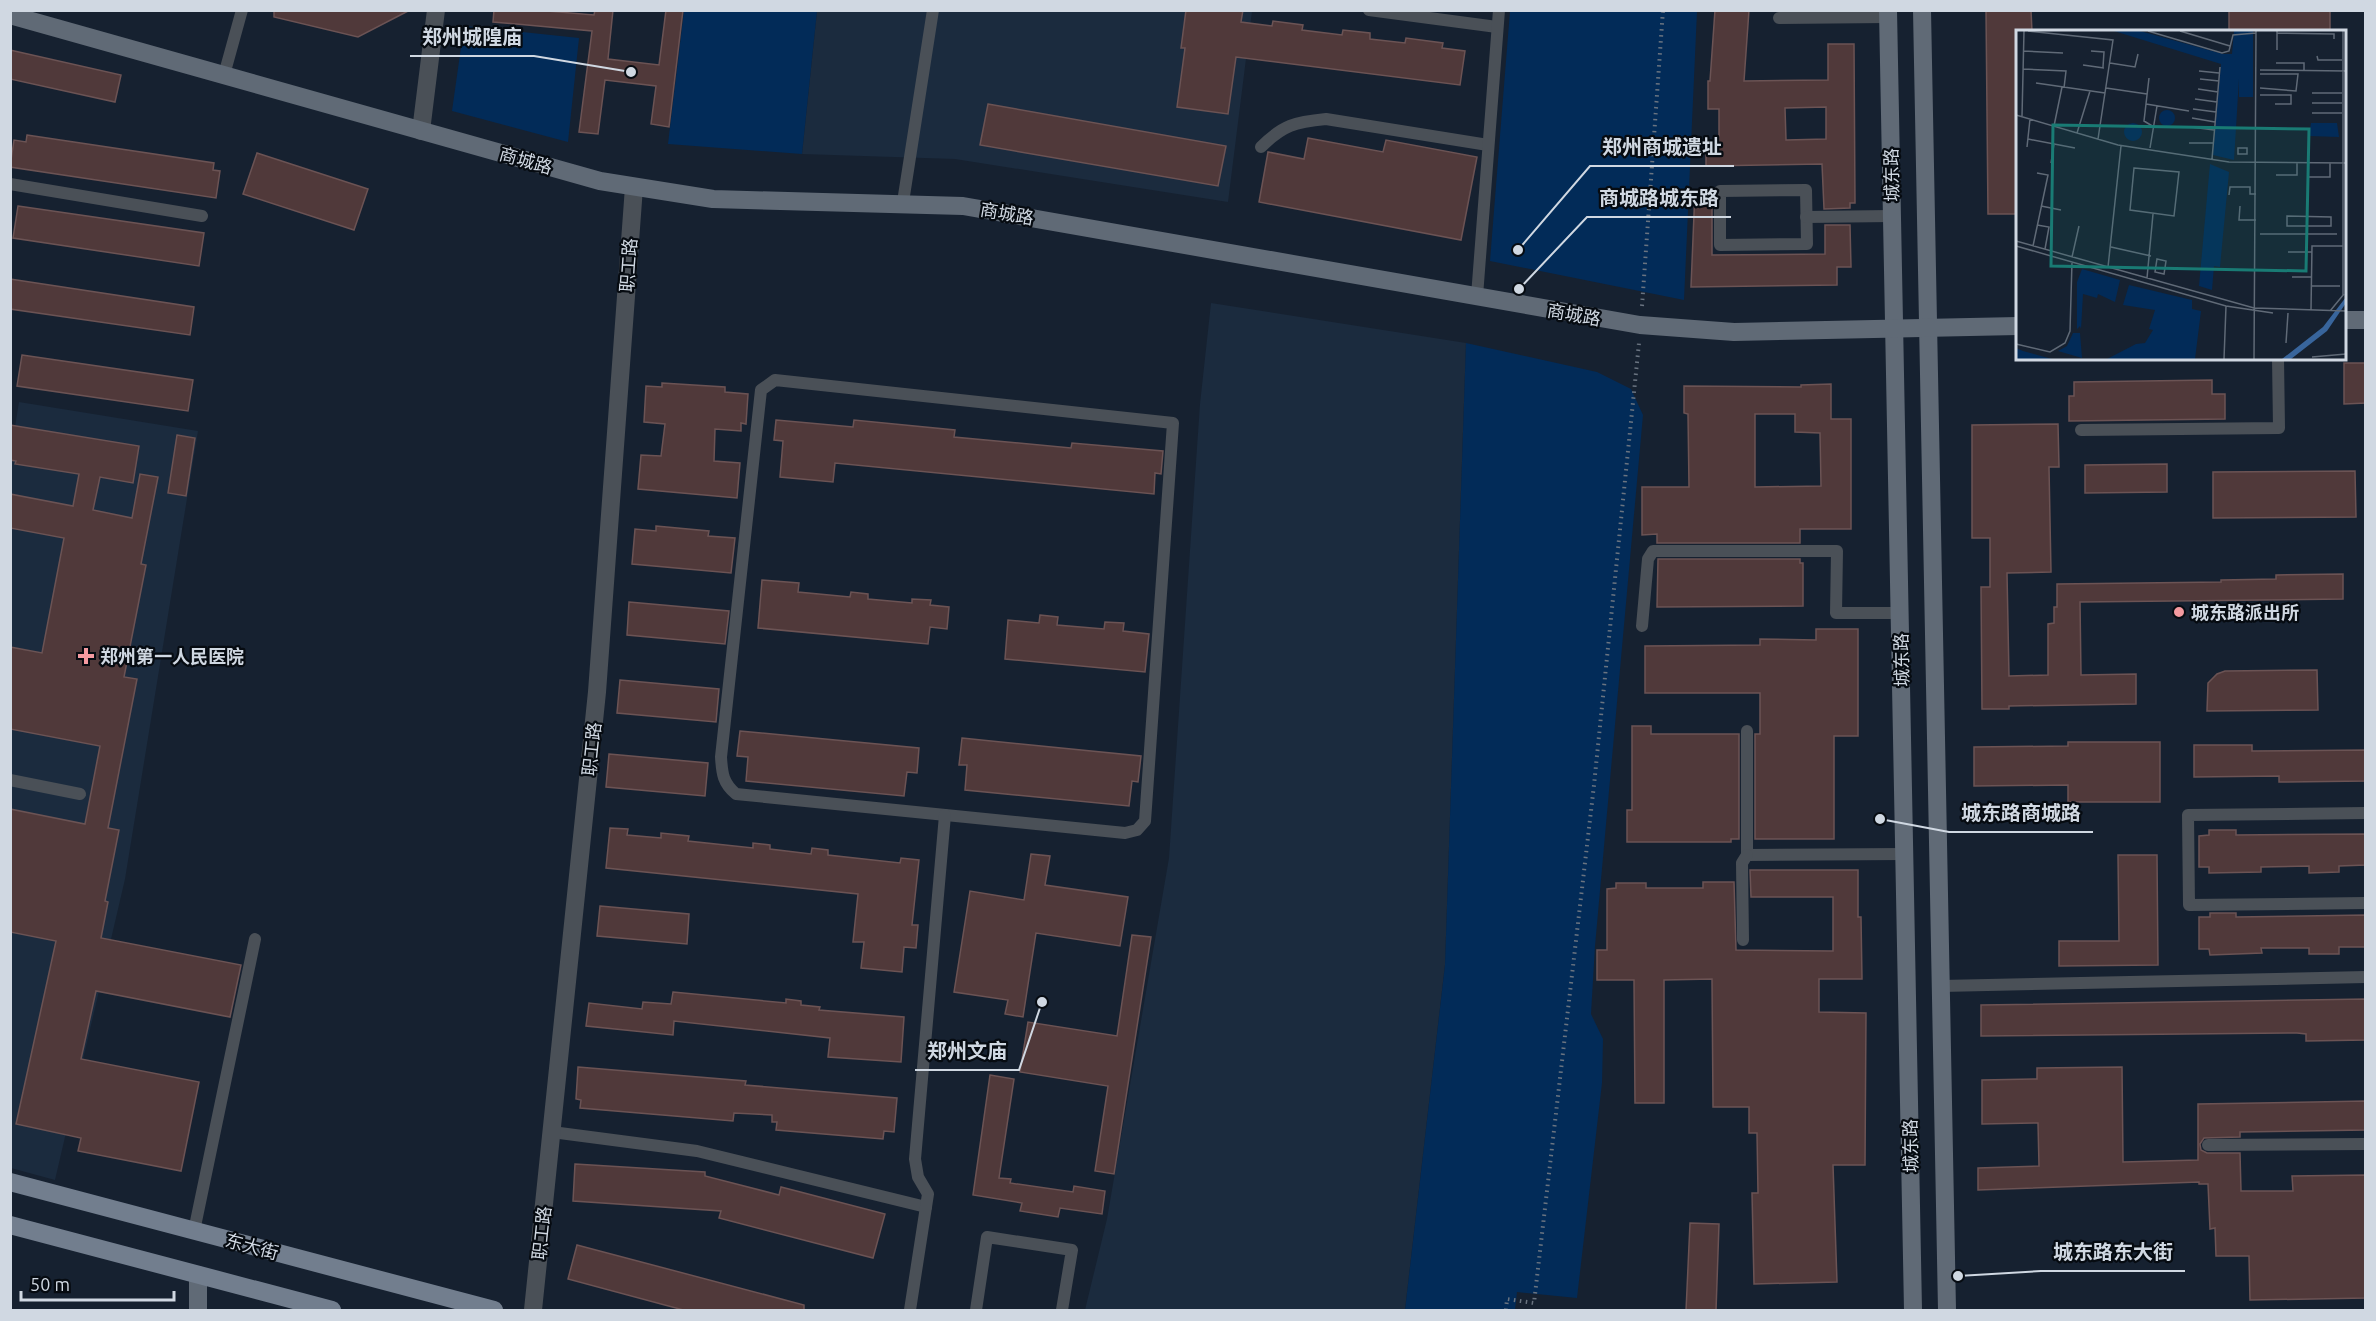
<svg xmlns="http://www.w3.org/2000/svg" width="2376" height="1321" viewBox="0 0 2376 1321" font-family="Ubuntu,'Noto Sans SC',sans-serif">
	<style>
		.built { fill: #1b2b3e }
		.green { fill: #022b58 }
		.building { fill: #50393a; stroke: #6b5354; stroke-width: 1.5; fill-rule: evenodd }
		.lines { fill: none; stroke-linecap: round; stroke-linejoin: round }
		.path { stroke: #6a7481; stroke-width: 4; stroke-dasharray: 1.5 4.5; stroke-linecap: butt }
		.lane { stroke: #4a5057; stroke-width: 12 }
		.street { stroke: #4a5057; stroke-width: 18 }
		.secondary { stroke: #606a76; stroke-width: 18 }
		.primary { stroke: #727e8e; stroke-width: 18 }
		.poi-dot { fill: #f49aa0; stroke: #060b11; stroke-width: 2 }
		.labels { text-anchor: middle; dominant-baseline: central; stroke-width: 4.5; stroke-linejoin: round; paint-order: stroke }
		.street-label { font-size: 18px; fill: #d0d8e2; stroke: #060b11 }
		.poi-label { font-size: 18px; font-weight: bold; fill: #d0d8e2; stroke: #060b11; text-anchor: start }
		.inset-road { fill: none; stroke: #606a77; stroke-width: 1.5 }
		.view { fill: #197b74; fill-opacity: 0.15; stroke: #197b74; stroke-width: 3 }
		.inset-edge { fill: none; stroke: #d0d8e2; stroke-width: 3 }
		.leader { fill: none; stroke: #d0d8e2; stroke-width: 2 }
		.callout-dot { fill: #d0d8e2; stroke: #060b11; stroke-width: 2 }
		.callout-label { font-size: 20px; text-anchor: middle; font-weight: bold; fill: #d0d8e2; stroke: #060b11; stroke-width: 4.5; stroke-linejoin: round; paint-order: stroke }
	</style>
	<rect width="100%" height="100%" fill="#162130"/>
	<!-- built -->
	<g class="built">
		<polygon points="817,11 1252,11 1228,202 955,159 802,154"/>
		<polygon points="1211,303 1466,343 1445,965 1405,1310 1085,1310 1107,1219 1169,858 1200,404"/>
		<polygon points="19,402 198,431 125,879 55,1180 11,1168 10,433 14,433"/>
	</g>
	<!-- green -->
	<g class="green">
		<polygon points="684,11 817,11 802,154 668,144"/>
		<polygon points="1510,11 1697,11 1684,300 1490,261"/>
		<polygon points="464,26 579,38 568,142 452,111"/>
		<polygon points="1466,343 1597,372 1631,389 1643,415 1595,946 1591,1014 1603,1039 1602,1083 1577,1298 1517,1292 1515,1310 1405,1310 1445,965"/>
	</g>
	<!-- building -->
	<g class="building">
		<polygon points="274,10 410,10 358,37 274,17"/>
		<polygon points="494,10 535,10 594,15 595,10 613,10 608,59 659,65 666,10 683,10 669,127 651,124 656,86 605,80 598,134 579,132 592,31 493,22"/>
		<polygon points="1186,10 1243,10 1241,22 1272,26 1273,21 1303,25 1302,30 1342,35 1343,30 1370,33 1370,39 1405,43 1406,38 1443,43 1442,48 1465,51 1460,85 1236,57 1228,114 1177,107 1185,48 1181,48"/>
		<path d="M1715,10H1749L1744,81L1828,80V44H1854L1855,203H1850V208L1824,209L1822,164L1706,166V141H1719V109H1708V81H1710ZM1826,107V139L1786,140L1785,108Z"/>
		<polygon points="1986,10 2031,10 2032,32 2018,32 2018,214 1988,214"/>
		<rect x="2229" y="10" width="101" height="22"/>
		<polygon points="10,50 121,75 115,102 10,79"/>
		<polygon points="988,104 1226,146 1218,186 980,145"/>
		<polygon points="27,135 214,163 213,170 220,171 216,198 10,167 14,140 26,142"/>
		<polygon points="1308,138 1383,152 1386,140 1477,157 1461,240 1259,202 1268,152 1304,159"/>
		<polygon points="257,153 368,189 354,230 243,194"/>
		<polygon points="1695,190 1712,191 1712,255 1825,254 1825,225 1850,225 1851,267 1837,267 1837,285 1691,287"/>
		<polygon points="18,206 204,233 199,266 13,238"/>
		<polygon points="10,279 194,307 190,335 10,309"/>
		<polygon points="22,355 193,380 188,411 17,386"/>
		<polygon points="2344,363 2366,363 2366,403 2344,404"/>
		<polygon points="2212,380 2212,394 2225,394 2225,419 2069,421 2069,396 2074,396 2074,382"/>
		<polygon points="662,383 725,387 725,392 748,394 746,424 741,423 741,431 715,429 714,461 740,463 737,498 638,489 641,455 661,456 665,424 644,422 646,386 662,387"/>
		<path d="M1831,384V419H1851V529H1800V543H1657V534L1642,535V487H1689L1688,414L1684,413V386L1801,387V385ZM1755,414H1795V432L1820,433L1821,486L1755,487Z"/>
		<polygon points="776,420 853,427 854,420 955,430 954,437 1071,448 1072,443 1163,451 1161,474 1155,473 1154,494 835,463 833,482 780,477 783,441 774,440"/>
		<polygon points="2058,424 2059,467 2049,467 2051,572 2007,573 2009,676 2048,675 2048,624 2054,623 2054,607 2057,607 2057,584 2221,582 2221,580 2276,579 2276,575 2343,574 2343,599 2080,602 2081,675 2136,674 2136,704 2009,706 2009,709 1982,709 1981,587 1990,587 1990,538 1972,538 1972,425"/>
		<polygon points="10,425 139,446 133,483 100,477 93,510 132,518 140,474 158,477 141,564 146,565 124,677 137,679 108,828 119,830 105,901 108,902 101,938 241,965 230,1017 96,991 81,1059 199,1082 181,1171 78,1151 81,1138 16,1124 56,941 10,932 10,809 85,824 100,746 10,729 10,647 42,653 64,538 10,528 10,494 73,506 79,474 15,464 16,461 10,460"/>
		<polygon points="177,435 195,438 186,496 168,493"/>
		<polygon points="2167,464 2167,492 2085,493 2085,465"/>
		<polygon points="2355,471 2356,517 2213,518 2213,472"/>
		<polygon points="656,526 709,531 708,536 735,538 731,573 632,564 635,529 656,531"/>
		<polygon points="1658,559 1800,559 1800,563 1803,563 1803,606 1657,607"/>
		<polygon points="762,580 799,583 798,592 850,597 851,592 868,594 868,599 912,603 912,599 931,600 930,605 949,607 947,629 930,627 928,644 758,628"/>
		<polygon points="629,602 729,611 725,644 627,635"/>
		<polygon points="1040,615 1058,617 1057,625 1104,629 1105,622 1124,623 1123,631 1149,634 1145,672 1005,659 1008,620 1039,623"/>
		<polygon points="1816,629 1858,629 1858,736 1834,736 1834,839 1755,839 1755,734 1760,734 1760,693 1645,693 1645,646 1760,645 1760,639 1816,640"/>
		<polygon points="2317,670 2318,710 2207,711 2208,683 2217,674 2225,671"/>
		<polygon points="620,680 719,689 716,722 617,713"/>
		<polygon points="1632,726 1651,726 1651,734 1739,734 1739,839 1731,839 1731,842 1627,842 1627,810 1632,810"/>
		<polygon points="740,731 919,748 917,773 907,772 904,796 746,781 748,757 737,756"/>
		<polygon points="962,738 1141,756 1138,782 1132,781 1129,806 965,790 967,765 959,765"/>
		<polygon points="2068,742 2160,742 2160,802 2068,802 2068,785 1974,786 1974,747 2068,746"/>
		<polygon points="2194,745 2252,745 2252,751 2366,750 2366,781 2279,782 2279,776 2194,777"/>
		<polygon points="609,754 708,763 705,796 606,787"/>
		<polygon points="610,828 628,829 627,835 661,838 661,833 689,836 688,841 753,848 753,843 770,845 770,849 811,854 812,848 828,850 828,855 900,863 901,858 919,860 912,925 918,925 916,948 904,947 902,972 861,968 864,942 853,942 858,894 606,868"/>
		<polygon points="2209,830 2236,830 2236,835 2366,834 2366,865 2339,866 2339,872 2309,873 2309,866 2261,867 2261,872 2209,873 2209,867 2199,867 2199,836 2209,835"/>
		<polygon points="1031,854 1050,856 1045,885 1128,897 1120,946 1036,933 1023,1017 1005,1014 1008,1000 954,992 970,891 1024,900"/>
		<polygon points="2118,855 2157,855 2158,965 2059,966 2059,941 2119,941"/>
		<polygon points="1750,870 1858,870 1858,917 1861,917 1862,979 1819,979 1819,1012 1866,1013 1865,1165 1833,1165 1837,1282 1754,1284 1752,1193 1758,1193 1757,1133 1749,1133 1749,1107 1713,1107 1712,979 1664,980 1664,1103 1635,1103 1634,980 1597,980 1597,950 1607,950 1607,889 1616,888 1616,883 1646,883 1646,888 1703,888 1703,882 1734,882 1736,950 1833,951 1833,897 1751,897"/>
		<polygon points="600,906 689,914 687,944 597,936"/>
		<polygon points="2210,913 2236,913 2236,917 2366,915 2366,947 2339,947 2339,954 2309,954 2309,948 2261,948 2262,953 2210,955 2209,949 2199,949 2199,917 2210,917"/>
		<polygon points="1132,935 1151,937 1114,1174 1095,1171 1108,1086 1020,1072 1028,1022 1117,1036"/>
		<polygon points="673,992 786,1003 786,999 801,1001 801,1005 820,1007 819,1010 904,1017 901,1062 828,1057 830,1038 674,1021 673,1035 586,1026 589,1003 642,1009 643,1002 671,1004"/>
		<polygon points="2366,999 2366,1040 2306,1041 2306,1034 2297,1033 1981,1036 1981,1005"/>
		<polygon points="578,1067 746,1081 745,1085 897,1098 894,1132 884,1131 883,1139 776,1130 777,1122 772,1122 772,1115 734,1113 733,1121 580,1108 581,1100 576,1099"/>
		<polygon points="2122,1067 2123,1162 2198,1160 2198,1104 2366,1101 2366,1130 2240,1132 2240,1137 2204,1138 2200,1144 2201,1150 2207,1153 2240,1153 2241,1191 2293,1191 2292,1176 2366,1175 2366,1298 2250,1300 2249,1256 2216,1256 2215,1228 2210,1229 2208,1184 2199,1184 2199,1182 1978,1190 1978,1168 2039,1166 2038,1123 1982,1124 1982,1080 2037,1079 2037,1068"/>
		<polygon points="990,1075 1014,1079 999,1178 1011,1179 1010,1183 1073,1192 1074,1186 1105,1191 1102,1214 1060,1208 1058,1217 1020,1211 1022,1203 973,1195"/>
		<polygon points="575,1164 705,1172 705,1176 779,1195 781,1187 885,1214 873,1258 719,1218 721,1211 573,1201"/>
		<polygon points="1690,1223 1719,1224 1716,1311 1686,1311"/>
		<polygon points="577,1245 804,1305 804,1311 687,1311 568,1279"/>
	</g>
	<g class="lines">
		<!-- path -->
		<g class="path">
			<polyline points="1642,306 1663,10"/>
			<polyline points="1506,1310 1507,1299 1534,1303 1594,785 1639,343"/>
		</g>
		<!-- lane -->
		<g class="lane">
			<polyline points="1369,10 1497,27"/>
			<polyline points="1779,18 1888,17"/>
			<polyline points="224,75 242,10"/>
			<path d="M1261,147C1283,125 1295,122 1326,119L1488,145"/>
			<polyline points="10,184 202,216"/>
			<polygon points="1806,190 1807,244 1720,245 1720,191"/>
			<polyline points="903,202 933,10"/>
			<polyline points="1806,217 1892,216"/>
			<polyline points="1477,296 1499,10"/>
			<path d="M775,380L1173,423L1145,821L1137,830L1125,833L736,794C723,783 722,774 721,757L761,390Z"/>
			<polyline points="2081,430 2279,428 2278,358"/>
			<polyline points="1642,626 1648,559 1653,551 1837,551 1836,613 1900,613"/>
			<polyline points="1747,731 1747,855 1904,854"/>
			<polyline points="10,780 80,794"/>
			<polyline points="2366,813 2188,815 2189,905 2366,903"/>
			<polyline points="1743,940 1742,863 1747,855"/>
			<polyline points="1941,986 2366,977"/>
			<polyline points="552,1132 697,1151 926,1207"/>
			<polyline points="2208,1145 2366,1144"/>
			<polyline points="194,1231 255,939"/>
			<polyline points="910,1310 928,1194 918,1177 915,1159 945,815"/>
			<polyline points="976,1310 987,1237 1072,1250 1062,1310"/>
		</g>
		<!-- street -->
		<g class="street">
			<polyline points="421,131 436,10"/>
			<polyline points="533,1310 597,692 634,187"/>
		</g>
		<!-- secondary -->
		<g class="secondary">
			<polyline points="1888,10 1913,1310"/>
			<polyline points="1922,10 1947,1310"/>
			<polyline points="10,15 600,181 713,199 963,206 1640,325 1734,332 2018,326"/>
			<polyline points="2344,320 2366,320"/>
			<polyline points="198,1275 198,1310"/>
		</g>
		<!-- primary -->
		<g class="primary">
			<polyline points="10,1182 494,1310"/>
			<polyline points="10,1225 332,1310"/>
		</g>
	</g>
	<!-- markers -->
	<g class="poi-dot">
		<circle cx="2179" cy="612" r="6"/>
		<path d="M83 647h6v6h6v6h-6v6h-6v-6h-6v-6h6z"/>
	</g>
	<g class="labels">
		<!-- street labels -->
		<g class="street-label">
			<text transform="translate(526 160) rotate(16)">商城路</text>
			<text transform="translate(1891 175) rotate(-91)">城东路</text>
			<text transform="translate(1007 213) rotate(10)">商城路</text>
			<text transform="translate(628 265) rotate(-86)">职工路</text>
			<text transform="translate(1574 314) rotate(10)">商城路</text>
			<text transform="translate(1901 660) rotate(-91)">城东路</text>
			<text transform="translate(591 749) rotate(-84)">职工路</text>
			<text transform="translate(1910 1146) rotate(-91)">城东路</text>
			<text transform="translate(541 1233) rotate(-84)">职工路</text>
			<text transform="translate(252 1246) rotate(15)">东大街</text>
		</g>
		<!-- poi labels -->
		<g class="poi-label">
			<text x="2191" y="612">城东路派出所</text>
			<text x="100" y="656">郑州第一人民医院</text>
		</g>
	</g>
	<!-- overview -->
	<g transform="translate(2016 30)">
		<rect width="330" height="330" fill="#162130"/>
		<path d="M98,1H124L207,24H216L218,1H237V67H223V49L218,130L197,125L205,34ZM143 88a8 8 0 1 1 16 0a8 8 0 1 1-16 0ZM108 102a9 9 0 1 1 18 0a9 9 0 1 1-18 0ZM295,93H321L323,107L293,106ZM194,134L213,142L204,237L198,236L196,260L183,256ZM66,239L104,250L99,272L82,264L81,268L67,264L65,299L64,296L61,299V252ZM113,255L176,270V279L185,281L179,329H91L120,314L129,313L137,300L133,299L139,280L107,275ZM57,303H64L66,328L42,321L51,316ZM0,318L7,321L36,329H0Z" fill="#022b58"/>
		<path d="M330,267V273L311,301L275,329H266L307,297Z" fill="#38659c"/>
		<path class="inset-road" d="M12,1L97,10L82,109M132,1L206,23L213,21L217,5L240,3M164,1L214,16M327,1V266M261,3L318,4V9M261,20V1M7,21L47,23M75,21L88,22L87,37M301,26L302,30H326M94,33L119,37L122,24M260,33H288V41M67,35L88,38M7,39L50,41L48,58M244,40L330,41M183,41L203,43M244,44H282L280,61L244,58M133,48L128,91L138,97M184,49L203,51M20,53L89,63M90,58L131,64M182,59L202,62M296,63H326M244,65H275V74H259M179,69L201,72M296,73H326M130,74L173,81M177,79L200,82M296,83H326M0,85L102,115L213,132L330,133M6,86L8,1M176,88L199,92M38,96L46,57M175,97L198,100M61,103L74,61M12,109L59,118M173,113H197M11,117L14,89M134,118L141,76M222,118H231V124H222ZM196,129L204,37M35,133L38,114M118,138L163,142L158,186L114,180ZM260,145H281V133M293,147H314V133M213,165L214,157H234V164H240M25,176L45,180M224,176L223,190H240M271,186L315,187V196H271ZM21,195L33,197L29,219M244,204H321M0,211L238,278L330,281M0,216L210,276L257,283M17,216L32,145L21,143M95,217L135,226M272,222H296M56,227L63,196M141,229L150,231L148,244L139,242ZM92,237L105,116M276,247H295M131,248L137,184M295,256H324M295,280L296,216H327M314,281L328,264M270,313L272,283M0,314L34,322L49,313L54,301L56,232M296,327L330,324M208,329L210,276M238,329L240,1"/>
		<path class="view" d="M37,95L293,99L290,241L35,236Z"/>
		<rect width="330" height="330" class="inset-edge"/>
	</g>
	<!-- callouts -->
	<path class="leader" d="M631 72L534 56H410M1518 250L1590 166H1734M1519 289L1587 217H1731M1880 819L1949 832H2093M1042 1002L1019 1070H915M1958 1276L2041 1271H2185"/>
	<g class="callout-dot">
		<circle cx="631" cy="72" r="6"/>
		<circle cx="1518" cy="250" r="6"/>
		<circle cx="1519" cy="289" r="6"/>
		<circle cx="1880" cy="819" r="6"/>
		<circle cx="1042" cy="1002" r="6"/>
		<circle cx="1958" cy="1276" r="6"/>
	</g>
	<g class="callout-label">
		<text x="472" y="44">郑州城隍庙</text>
		<text x="1662" y="154">郑州商城遗址</text>
		<text x="1659" y="205">商城路城东路</text>
		<text x="2021" y="820">城东路商城路</text>
		<text x="967" y="1058">郑州文庙</text>
		<text x="2113" y="1259">城东路东大街</text>
	</g>
	<!-- border -->
	<rect width="2376" height="1321" fill="none" stroke="#d0d8e2" stroke-width="24"/>
	<!-- scale -->
	<path d="M21 1291v9h153v-9" fill="none" stroke="#d0d8e2" stroke-width="3"/>
	<text x="30" y="1291" font-size="18" fill="#d0d8e2" stroke="#060b11" stroke-width="4.5" paint-order="stroke">50 m</text>
</svg>
